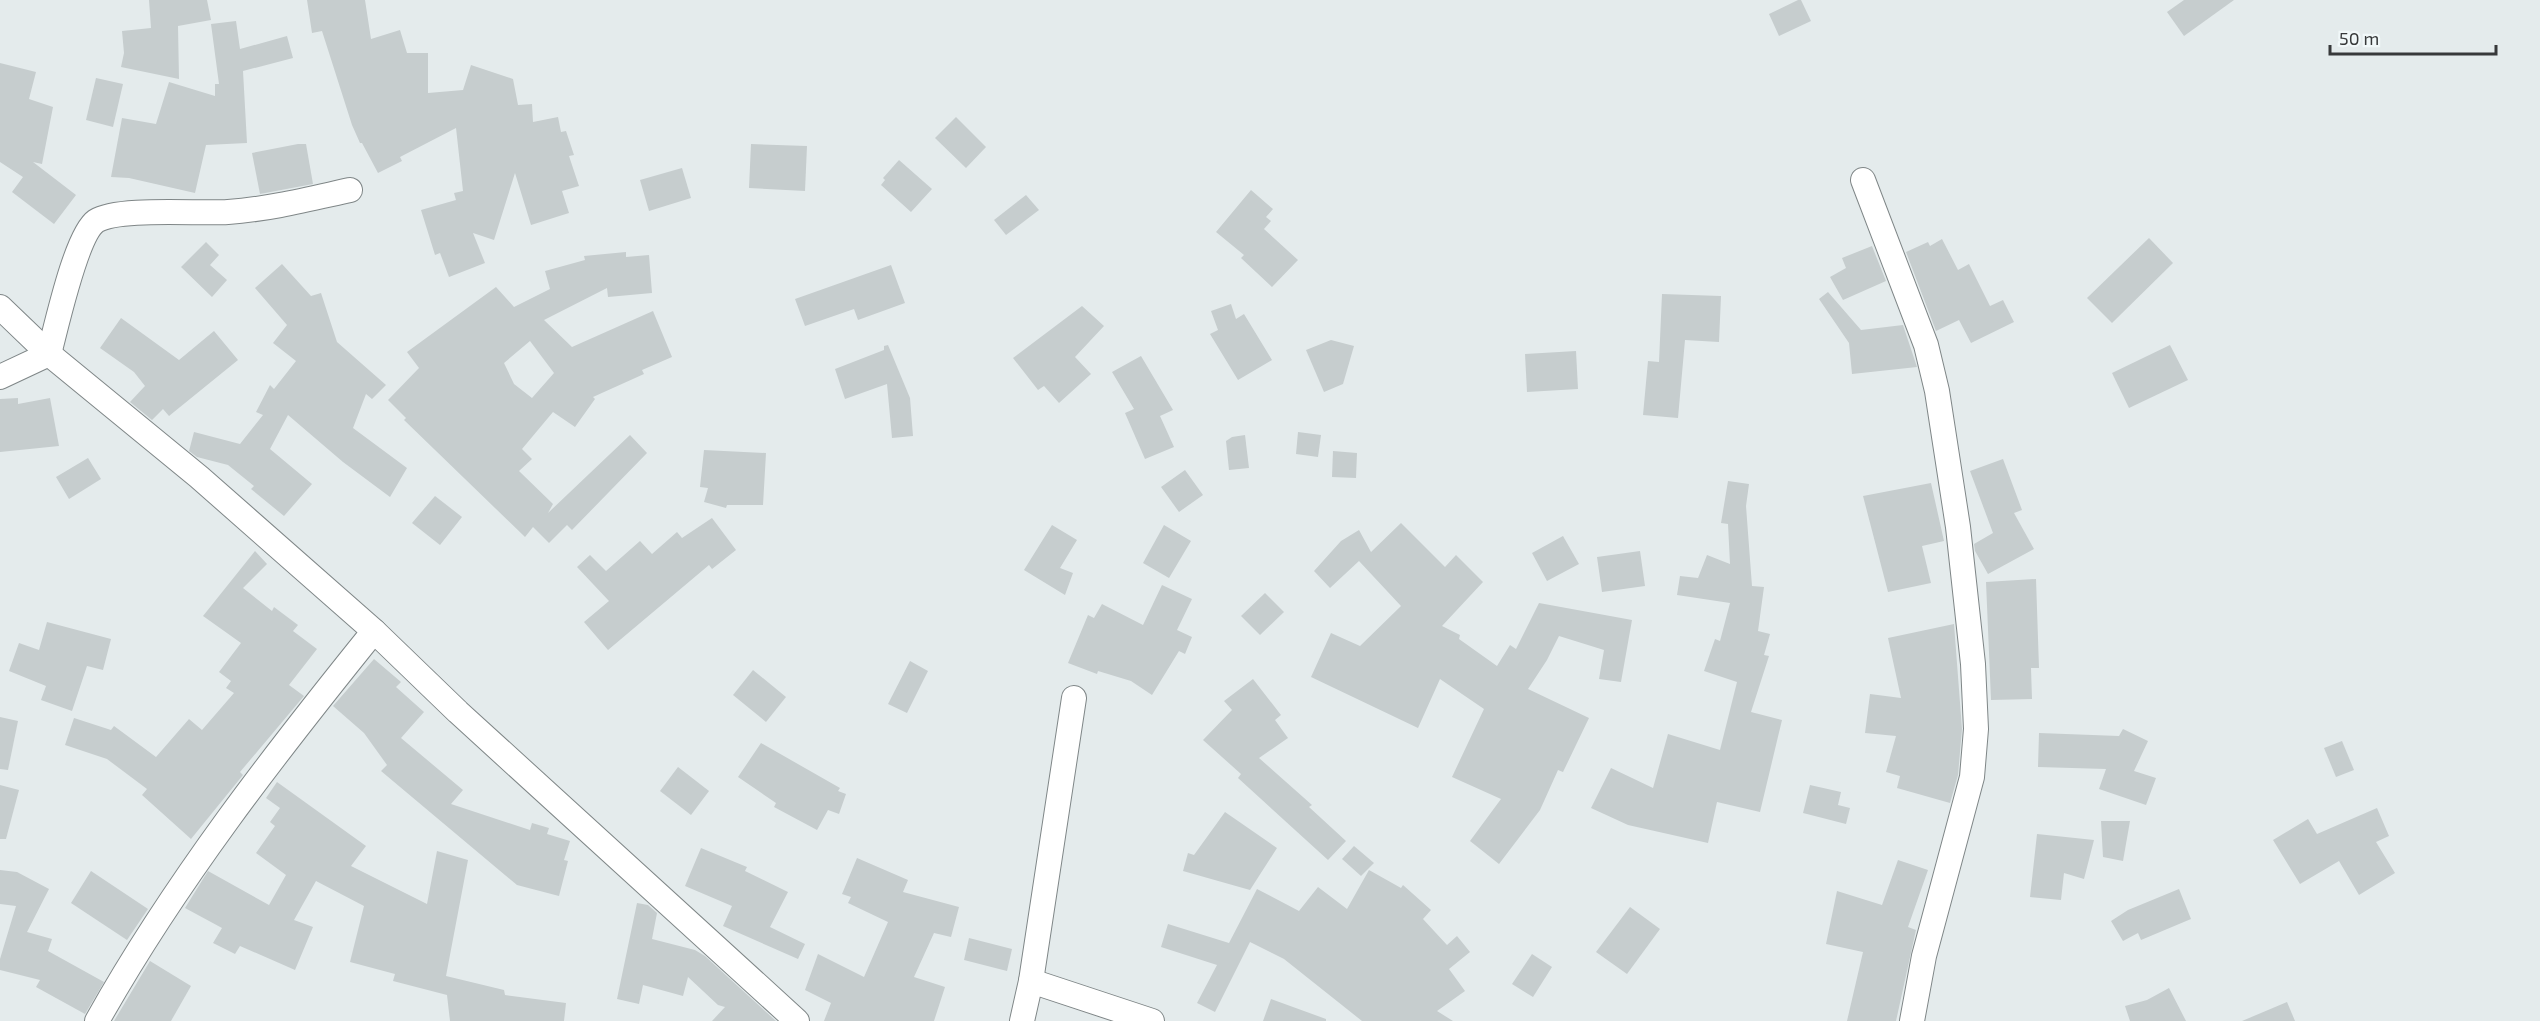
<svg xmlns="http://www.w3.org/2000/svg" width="2540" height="1021" viewBox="0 0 2540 1021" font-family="'Exo 2',sans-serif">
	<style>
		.building { fill: #c6cdce; fill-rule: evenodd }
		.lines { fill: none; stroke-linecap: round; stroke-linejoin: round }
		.street-casing { stroke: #7f8687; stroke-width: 26 }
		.street { stroke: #fff; stroke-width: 24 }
	</style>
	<rect width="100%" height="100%" fill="#e4ebec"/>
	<!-- building -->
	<g class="building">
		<polygon points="149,0 207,0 211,20 178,26 179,79 121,67 124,53 122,31 151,28"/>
		<polygon points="307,0 365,0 371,39 400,30 407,53 428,53 428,93 463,90 471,65 513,79 518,105 532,104 533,122 558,117 561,132 566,131 574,155 569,156 579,186 562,191 569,213 531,225 515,173 494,240 473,233 485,263 449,277 440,253 435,255 421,210 456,200 454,193 463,191 456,128 400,157 402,161 378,173 362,143 360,143 352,125 322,31 312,33"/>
		<polygon points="1798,0 1801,0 1811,21 1779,36 1769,14"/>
		<polygon points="2184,0 2234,0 2184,36 2167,12"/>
		<polygon points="236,21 240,49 287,36 293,58 243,71 247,143 206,145 195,193 129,178 111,177 122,118 156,124 169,82 215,96 215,84 219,84 211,24"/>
		<polygon points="0,63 36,72 29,99 53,107 42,164 33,162 76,195 54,224 12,192 23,177 0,162"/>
		<polygon points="96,78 123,84 113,127 86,120"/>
		<polygon points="956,117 986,147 966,168 935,138"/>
		<polygon points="298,144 306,144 313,184 260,194 252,153"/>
		<polygon points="751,144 807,146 805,191 749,188"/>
		<polygon points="899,160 932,189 911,212 881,185 885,180 883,178"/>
		<polygon points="682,168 691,198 649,211 640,180"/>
		<polygon points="1251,190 1273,209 1266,217 1271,221 1264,229 1298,260 1272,287 1241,258 1244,255 1216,232"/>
		<polygon points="1026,195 1039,210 1006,235 994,220"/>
		<polygon points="2149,238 2173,263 2112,323 2087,298"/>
		<polygon points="1942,239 1958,270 1969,264 1990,306 2003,300 2014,322 1971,343 1959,320 1936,331 1906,252 1928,242 1930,246"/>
		<polygon points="206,242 219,255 210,265 227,280 212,297 181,267"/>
		<polygon points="1872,246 1886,281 1843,300 1830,277 1846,268 1842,258"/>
		<path d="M626,252V257L649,255L652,293L608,297L607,288L544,320L572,347L653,311L672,357L642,370L644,374L593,397L595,399L575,427L553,412L522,449L532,459L519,471L553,504L548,513L630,435L647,453L572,530L567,525L549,543L533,527L525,537L404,420L406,418L388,400L419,368L407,352L496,287L514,307L550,289L545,271L585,260L584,256ZM530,341L554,373L532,398L514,384L504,363Z"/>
		<polygon points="282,264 311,296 321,293 337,342 386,385 372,399 366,394 353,428 407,468 390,497 343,462 288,415 270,449 312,484 284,516 251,489 254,486 228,465 197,457 189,451 194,432 240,444 263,415 256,412 270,385 274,389 296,361 273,343 287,325 255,288"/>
		<polygon points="891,265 905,303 858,320 854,309 805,326 795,299"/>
		<polygon points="1828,292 1861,330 1903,325 1917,367 1852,374 1849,343 1819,299"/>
		<polygon points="1662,294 1721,296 1719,342 1685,340 1678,418 1643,415 1648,361 1659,362"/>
		<polygon points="1231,304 1236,319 1244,314 1272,360 1238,380 1210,334 1218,330 1211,311"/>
		<polygon points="1082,306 1104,326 1075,357 1091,374 1059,403 1044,386 1038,390 1013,358"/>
		<polygon points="121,318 179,360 214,331 238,360 169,416 163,409 152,420 130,402 145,386 134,372 100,348"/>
		<polygon points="1331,340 1354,346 1343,384 1324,392 1306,350"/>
		<polygon points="888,345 910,398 913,436 892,438 887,384 845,399 835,369 884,350 884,346"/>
		<polygon points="2170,345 2188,380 2129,408 2112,373"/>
		<polygon points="1576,351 1578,389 1527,392 1525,354"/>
		<polygon points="1141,356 1173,410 1160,416 1174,447 1145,459 1125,413 1134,409 1112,372"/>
		<polygon points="18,398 18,404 50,398 59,446 0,452 0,399"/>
		<polygon points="1298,432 1321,435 1318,457 1296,454"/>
		<polygon points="1245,435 1249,468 1229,470 1226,441 1232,437"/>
		<polygon points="704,450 766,453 763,505 727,505 726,508 704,502 708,488 700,487"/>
		<polygon points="1333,451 1357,453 1356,478 1332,477"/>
		<polygon points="88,458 101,479 69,499 56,477"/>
		<polygon points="2003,459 2022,510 2014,513 2034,549 1988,574 1975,551 1974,544 1993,533 1970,471"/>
		<polygon points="1185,470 1203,495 1179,512 1161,487"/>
		<polygon points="1728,481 1749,484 1746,506 1752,586 1764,587 1758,631 1770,634 1764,655 1769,656 1751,712 1782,720 1760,812 1717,802 1708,843 1628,825 1591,808 1611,768 1653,788 1668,734 1720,750 1737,682 1704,671 1715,639 1720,641 1730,603 1677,595 1680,576 1698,578 1707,555 1730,564 1728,524 1721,523"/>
		<polygon points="1931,483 1944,541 1922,546 1931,583 1888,592 1863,496"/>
		<polygon points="435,496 462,517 440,545 412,523"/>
		<polygon points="712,518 736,550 712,569 709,565 608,650 584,622 609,601 577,567 590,555 606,571 640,541 652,554 677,532 682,538"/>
		<polygon points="1401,523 1445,567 1456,555 1483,582 1442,626 1460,635 1459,639 1497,666 1510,645 1516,649 1539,603 1632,620 1621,682 1599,679 1604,650 1559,636 1547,660 1528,689 1589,718 1563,772 1558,770 1540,810 1499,864 1470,841 1501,799 1452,777 1484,709 1440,679 1418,728 1311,677 1331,633 1360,646 1401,606 1359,561 1330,588 1314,571 1341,541 1359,530 1371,552"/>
		<polygon points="1052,525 1077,540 1060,568 1073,573 1065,595 1024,570"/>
		<polygon points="1164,525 1191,541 1169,578 1143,563"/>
		<polygon points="1563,536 1579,564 1547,581 1532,553"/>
		<polygon points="255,551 267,564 243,588 272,611 274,607 298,625 293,631 317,649 289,685 304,696 240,772 243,775 191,839 142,795 147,789 107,759 65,745 74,718 111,730 114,726 156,757 189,719 202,730 234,693 226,688 231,681 219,672 241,643 203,616"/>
		<polygon points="1640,551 1645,586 1602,592 1597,557"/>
		<polygon points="2036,579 2039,668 2031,668 2032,699 1991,700 1986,582"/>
		<polygon points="1162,585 1192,599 1177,630 1192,637 1185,654 1179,651 1152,695 1131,681 1098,671 1097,674 1068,663 1088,615 1094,618 1102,604 1143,625"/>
		<polygon points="1265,593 1284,612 1260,635 1241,616"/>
		<polygon points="47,622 111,639 103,670 87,666 72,711 41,700 46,686 9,671 19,643 39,650"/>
		<polygon points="1954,624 1962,729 1958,775 1950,803 1897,788 1900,776 1886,772 1896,736 1865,733 1870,694 1901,698 1888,638"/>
		<polygon points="374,659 401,682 396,687 424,712 401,738 463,790 451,804 530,830 532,823 549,828 547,834 570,841 564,860 568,861 559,896 517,885 381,771 387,765 364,733 333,706"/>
		<polygon points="910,661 928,671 907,713 888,704"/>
		<polygon points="753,670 786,697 766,722 733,695"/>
		<polygon points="1253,679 1281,715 1275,720 1288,738 1259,758 1312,805 1309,807 1346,841 1328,860 1238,778 1241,774 1203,740 1232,710 1224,701"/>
		<polygon points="0,717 18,721 8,770 0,769"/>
		<polygon points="2123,729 2148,741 2134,771 2156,778 2146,805 2099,789 2106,769 2038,767 2039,733 2119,736"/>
		<polygon points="2342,741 2354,770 2336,777 2324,748"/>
		<polygon points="761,743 840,788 838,791 846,794 839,814 828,810 817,830 774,807 776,803 738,777"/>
		<polygon points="678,767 709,791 691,815 660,791"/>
		<polygon points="277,782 366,846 351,866 427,904 437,851 468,860 446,976 504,990 505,995 566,1003 564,1021 450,1021 447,995 393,981 395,974 350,962 364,906 316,881 294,920 313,927 295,970 240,946 235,954 213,943 222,928 185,908 208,871 269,905 286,875 256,853 275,826 270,822 280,808 266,798"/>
		<polygon points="0,785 19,790 6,839 0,839"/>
		<polygon points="1810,785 1841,792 1838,805 1850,808 1846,824 1803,813"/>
		<polygon points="2377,808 2389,836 2376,842 2395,873 2359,895 2339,861 2300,884 2273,840 2308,819 2317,834"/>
		<polygon points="1225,812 1277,848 1250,890 1183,871 1188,853 1194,855"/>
		<polygon points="2101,821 2130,821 2123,861 2103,857"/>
		<polygon points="2037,834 2094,840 2084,879 2064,873 2061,900 2030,897"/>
		<polygon points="1354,846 1374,863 1361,876 1342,859"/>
		<polygon points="701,848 747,867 745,871 788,892 770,927 805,944 798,959 723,926 732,906 685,886"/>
		<polygon points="857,858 908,880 903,892 959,907 951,937 934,933 914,977 945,987 934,1021 824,1021 831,1003 805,990 818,954 864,977 888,922 848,903 851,897 842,894"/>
		<polygon points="1898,860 1928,870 1908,927 1916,930 1896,1021 1847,1021 1863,952 1826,944 1837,891 1882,905"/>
		<polygon points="0,870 17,872 49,889 27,932 52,939 48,951 104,982 85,1014 36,987 40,980 0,970 0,959 16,906 0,904"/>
		<polygon points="1369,870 1401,888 1403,885 1431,910 1423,919 1447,945 1457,936 1470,952 1449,969 1465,991 1437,1011 1453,1021 1362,1021 1284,959 1250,942 1215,1012 1197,1003 1217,965 1161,947 1168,924 1229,943 1257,889 1299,911 1318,887 1347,909"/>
		<polygon points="91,871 148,909 127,940 71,903"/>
		<polygon points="2179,889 2191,919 2141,940 2138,933 2123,941 2111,921 2128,910"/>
		<polygon points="637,903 648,905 657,913 652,939 695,950 705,956 776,1021 712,1021 725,1007 718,1005 688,977 683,996 643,985 639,1004 617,999"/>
		<polygon points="1630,907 1660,929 1627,974 1596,952"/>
		<polygon points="969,938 1012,949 1007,971 964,960"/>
		<polygon points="1532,954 1552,967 1533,997 1512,984"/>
		<polygon points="150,961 191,986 171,1021 114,1021"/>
		<polygon points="2169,988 2186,1021 2130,1021 2125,1006 2147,1000"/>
		<polygon points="1271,999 1326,1019 1326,1021 1263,1021"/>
		<polygon points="2287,1002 2295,1021 2242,1021"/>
	</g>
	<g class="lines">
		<!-- street casing -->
		<g class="street-casing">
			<g id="street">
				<polyline points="1863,180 1926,345 1937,391 1958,527 1973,664 1976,729 1972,777 1924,956 1912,1021"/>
				<polyline points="0,307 49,354 199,477 374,631 458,712 797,1021"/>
				<path d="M0,377L49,354C56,328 76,235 96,221C118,207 199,214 228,212C270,209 309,199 350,190"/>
				<polyline points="1031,981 1152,1021"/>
				<path d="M97,1021C175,882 274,755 374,631"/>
				<polyline points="1022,1021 1031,981 1074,698"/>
			</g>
		</g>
		<!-- street -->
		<use href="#street" class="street"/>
	</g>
	<!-- scale -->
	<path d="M2330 45v9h166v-9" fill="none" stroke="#37393a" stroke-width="3"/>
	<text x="2339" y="45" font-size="18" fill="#37393a" stroke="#f1f8f9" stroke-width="4.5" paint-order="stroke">50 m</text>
</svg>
